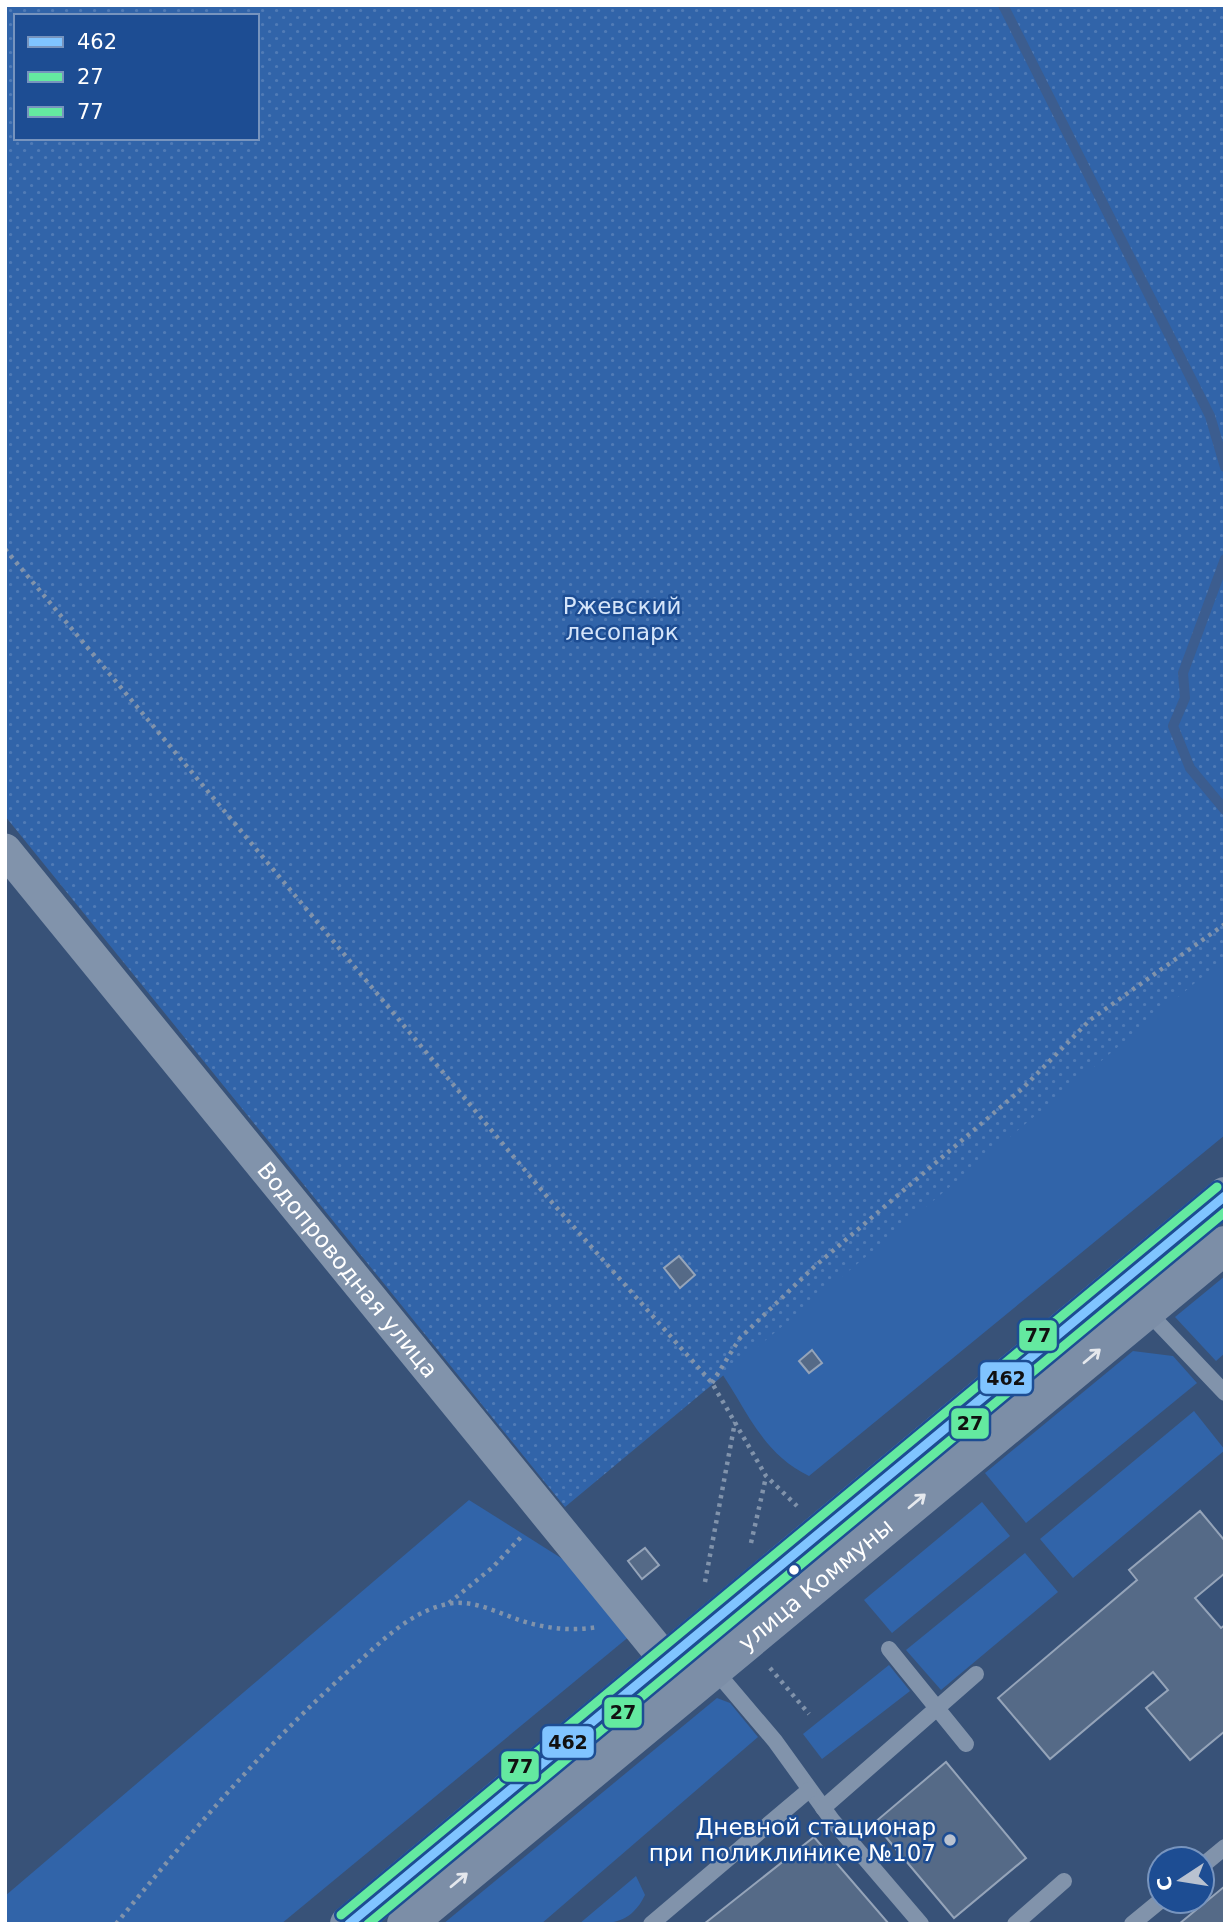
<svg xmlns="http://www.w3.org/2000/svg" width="1230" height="1929" viewBox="0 0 1230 1929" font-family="'DejaVu Sans',sans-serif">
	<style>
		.grass { fill: #3164a9 }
		.park { fill: url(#park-dots); fill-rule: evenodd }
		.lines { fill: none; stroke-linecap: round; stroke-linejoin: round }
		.stream { stroke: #3c5d8f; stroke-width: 10 }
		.building { fill: #556a87; stroke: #95a4b9; stroke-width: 2 }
		.path { stroke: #8193ab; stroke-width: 4.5; stroke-dasharray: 3.5 5; stroke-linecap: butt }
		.lane { stroke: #8193ab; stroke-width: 16 }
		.street { stroke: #8193ab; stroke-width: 33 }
		.secondary { stroke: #7c8ea7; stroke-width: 38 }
		.bus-1-casing { stroke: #1d4d93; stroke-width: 14 }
		.bus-2-casing { stroke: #1d4d93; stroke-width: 14 }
		.bus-3-casing { stroke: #1d4d93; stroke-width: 14 }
		.bus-1 { stroke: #80c4ff; stroke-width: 9 }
		.bus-2 { stroke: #64e9a0; stroke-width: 9 }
		.bus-3 { stroke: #64e9a0; stroke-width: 9 }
		.oneway { stroke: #e5e8ed }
		.bus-dot { fill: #fff; stroke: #1d4d93; stroke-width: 2.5 }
		.poi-dot { fill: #b9c2d0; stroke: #1d4d93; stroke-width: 2.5 }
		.labels { text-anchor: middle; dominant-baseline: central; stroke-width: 5; stroke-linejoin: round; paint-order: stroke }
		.park-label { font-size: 23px; fill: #d5e5fa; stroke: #1d4d93 }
		.street-label { font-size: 23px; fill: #fff; stroke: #1d4d93 }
		.poi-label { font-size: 23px; fill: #fff; stroke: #1d4d93; text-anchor: end }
		.line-badge { stroke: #1d4d93; stroke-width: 2.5 }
		.pale-badge-label { font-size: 19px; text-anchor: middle; font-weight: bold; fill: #111 }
	</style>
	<defs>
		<pattern id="park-dots" width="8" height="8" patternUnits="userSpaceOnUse" patternTransform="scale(1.75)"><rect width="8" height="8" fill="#3164a9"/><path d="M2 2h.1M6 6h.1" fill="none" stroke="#507bb6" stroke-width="1.8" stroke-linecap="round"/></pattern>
	</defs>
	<rect width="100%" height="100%" fill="#385278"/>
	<!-- grass -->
	<g class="grass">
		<path d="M5,308L1225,871V1135L809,1476C754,1449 744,1397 707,1354Z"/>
		<polygon points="1225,1276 1225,1353 1216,1361 1175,1317"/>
		<polygon points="1133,1351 1173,1356 1197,1383 1026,1523 985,1473"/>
		<polygon points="1194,1411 1225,1450 1073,1578 1040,1539"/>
		<polygon points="469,1500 569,1563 631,1635 281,1924 5,1924 5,1896"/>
		<polygon points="982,1502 1010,1536 892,1633 864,1600"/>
		<polygon points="1025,1553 1058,1592 941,1690 906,1650"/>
		<polygon points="889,1665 910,1691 822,1759 803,1734"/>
		<polygon points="717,1698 730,1703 758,1737 541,1924 443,1924"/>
		<path d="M636,1876L645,1895C630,1926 608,1924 579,1924Z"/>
	</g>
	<!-- park -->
	<path class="park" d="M5,5H1225V958L565,1507L5,816ZM16,16H257V138H16Z"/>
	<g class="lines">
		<!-- stream -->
		<g class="stream">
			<polyline points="1003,5 1210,416 1225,467"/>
			<polyline points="1225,559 1183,673 1185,698 1173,726 1190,768 1225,810"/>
		</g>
	</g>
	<!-- building -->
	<g class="building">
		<polygon points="679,1256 695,1275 680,1288 664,1268"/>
		<polygon points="812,1350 822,1363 809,1373 799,1361"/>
		<polygon points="1200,1511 1225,1541 1225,1573 1195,1598 1221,1628 1225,1625 1225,1731 1190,1760 1146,1708 1168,1690 1153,1672 1050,1759 998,1698 1137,1580 1129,1570"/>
		<polygon points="645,1548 659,1565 642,1579 628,1561"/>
		<polygon points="946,1762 1026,1858 954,1918 874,1823"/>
		<polygon points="814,1837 889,1924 704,1924"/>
		<polygon points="1225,1886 1225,1924 1179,1924"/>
	</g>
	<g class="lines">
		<!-- path -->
		<g class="path">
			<polyline points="5,549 549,1199 712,1383 766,1476 797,1506"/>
			<polyline points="712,1383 740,1338 814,1267 1023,1088 1090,1020 1225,924"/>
			<polyline points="751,1543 766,1477"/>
			<polyline points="705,1582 735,1422"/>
			<polyline points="449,1603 493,1567 523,1535"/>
			<polyline points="770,1668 809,1714"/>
			<path d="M116,1924C191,1832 266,1744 355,1665C382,1641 410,1612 447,1604C475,1598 503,1616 529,1623C551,1629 575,1631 597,1627"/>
		</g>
		<!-- lane -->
		<g class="lane">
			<polyline points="1146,1310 1225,1393"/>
			<polyline points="889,1649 966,1744"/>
			<polyline points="713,1668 775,1741 832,1820 921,1924"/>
			<polyline points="823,1808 976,1674"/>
			<polyline points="1202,1866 1225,1847"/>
			<polyline points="651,1924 809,1790"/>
			<polyline points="1015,1924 1064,1881"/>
			<polyline points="1132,1924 1160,1901"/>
		</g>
		<!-- street -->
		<path class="street" id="s1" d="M5,850L683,1681"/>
		<!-- secondary -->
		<g class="secondary">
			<polyline points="349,1924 1225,1196"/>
			<path id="s2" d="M406,1924L1225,1245"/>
		</g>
		<!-- bus-1 casing -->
		<g class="bus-1-casing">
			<polyline id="bus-1" points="349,1924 1225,1196"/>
		</g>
		<!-- bus-2 casing -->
		<g class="bus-2-casing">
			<polyline id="bus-2" points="368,1924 1225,1212"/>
		</g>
		<!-- bus-3 casing -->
		<g class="bus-3-casing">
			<polyline id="bus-3" points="341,1915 1217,1187"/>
		</g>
		<!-- bus-1 -->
		<use href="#bus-1" class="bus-1"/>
		<!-- bus-2 -->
		<use href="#bus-2" class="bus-2"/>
		<!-- bus-3 -->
		<use href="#bus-3" class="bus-3"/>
	</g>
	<!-- one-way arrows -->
	<defs><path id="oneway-shaft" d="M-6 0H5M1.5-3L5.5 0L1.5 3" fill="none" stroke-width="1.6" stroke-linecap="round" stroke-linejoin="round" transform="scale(1.75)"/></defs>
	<g class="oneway">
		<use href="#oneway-shaft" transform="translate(1092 1356) rotate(-40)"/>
		<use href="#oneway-shaft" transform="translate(917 1501) rotate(-40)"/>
		<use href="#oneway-shaft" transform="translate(459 1880) rotate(-40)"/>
	</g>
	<!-- markers -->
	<circle class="bus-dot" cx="794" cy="1570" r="6"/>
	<circle class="poi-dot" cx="950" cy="1840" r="7"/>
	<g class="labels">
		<!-- park labels -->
		<g class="park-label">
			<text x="622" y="606">Ржевский<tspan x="622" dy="26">лесопарк</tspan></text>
		</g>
		<!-- street labels -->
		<g class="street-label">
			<text stroke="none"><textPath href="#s1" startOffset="542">Водопроводная улица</textPath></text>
			<text stroke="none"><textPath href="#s2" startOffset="532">улица Коммуны</textPath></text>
		</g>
		<!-- poi labels -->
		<g class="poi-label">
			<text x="936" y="1827">Дневной стационар<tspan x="936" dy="26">при поликлинике №107</tspan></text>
		</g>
	</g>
	<g class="line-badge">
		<rect x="1018" y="1319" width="40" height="33" rx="7" fill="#64e9a0"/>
		<rect x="979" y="1361" width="54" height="34" rx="7" fill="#80c4ff"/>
		<rect x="950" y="1407" width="40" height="33" rx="7" fill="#64e9a0"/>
		<rect x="603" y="1696" width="40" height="33" rx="7" fill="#64e9a0"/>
		<rect x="541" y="1725" width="54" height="34" rx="7" fill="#80c4ff"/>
		<rect x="500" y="1750" width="40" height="33" rx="7" fill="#64e9a0"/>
	</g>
	<g class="pale-badge-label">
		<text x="1038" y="1342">77</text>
		<text x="1006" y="1385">462</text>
		<text x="970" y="1430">27</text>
		<text x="623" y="1719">27</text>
		<text x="568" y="1749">462</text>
		<text x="520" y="1773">77</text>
	</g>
	<!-- border -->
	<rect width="1230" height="1929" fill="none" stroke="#ffffff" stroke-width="14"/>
	<!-- legend -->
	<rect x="14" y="14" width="245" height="126" fill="#1d4d93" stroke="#7794be" stroke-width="2"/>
	<rect x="28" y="37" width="35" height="10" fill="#80c4ff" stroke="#7794be" stroke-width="2"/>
	<text x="77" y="49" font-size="21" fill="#ffffff">462</text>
	<rect x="28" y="72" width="35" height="10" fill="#64e9a0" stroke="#7794be" stroke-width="2"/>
	<text x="77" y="84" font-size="21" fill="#ffffff">27</text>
	<rect x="28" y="107" width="35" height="10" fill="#64e9a0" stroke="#7794be" stroke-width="2"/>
	<text x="77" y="119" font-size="21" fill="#ffffff">77</text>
	<!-- north arrow -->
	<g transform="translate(1181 1880) rotate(258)"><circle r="33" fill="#1d4d93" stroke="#7794be" stroke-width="2"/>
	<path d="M0-5L12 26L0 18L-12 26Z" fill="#b9c2d0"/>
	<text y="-10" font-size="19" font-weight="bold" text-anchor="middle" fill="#ffffff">С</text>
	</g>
</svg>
